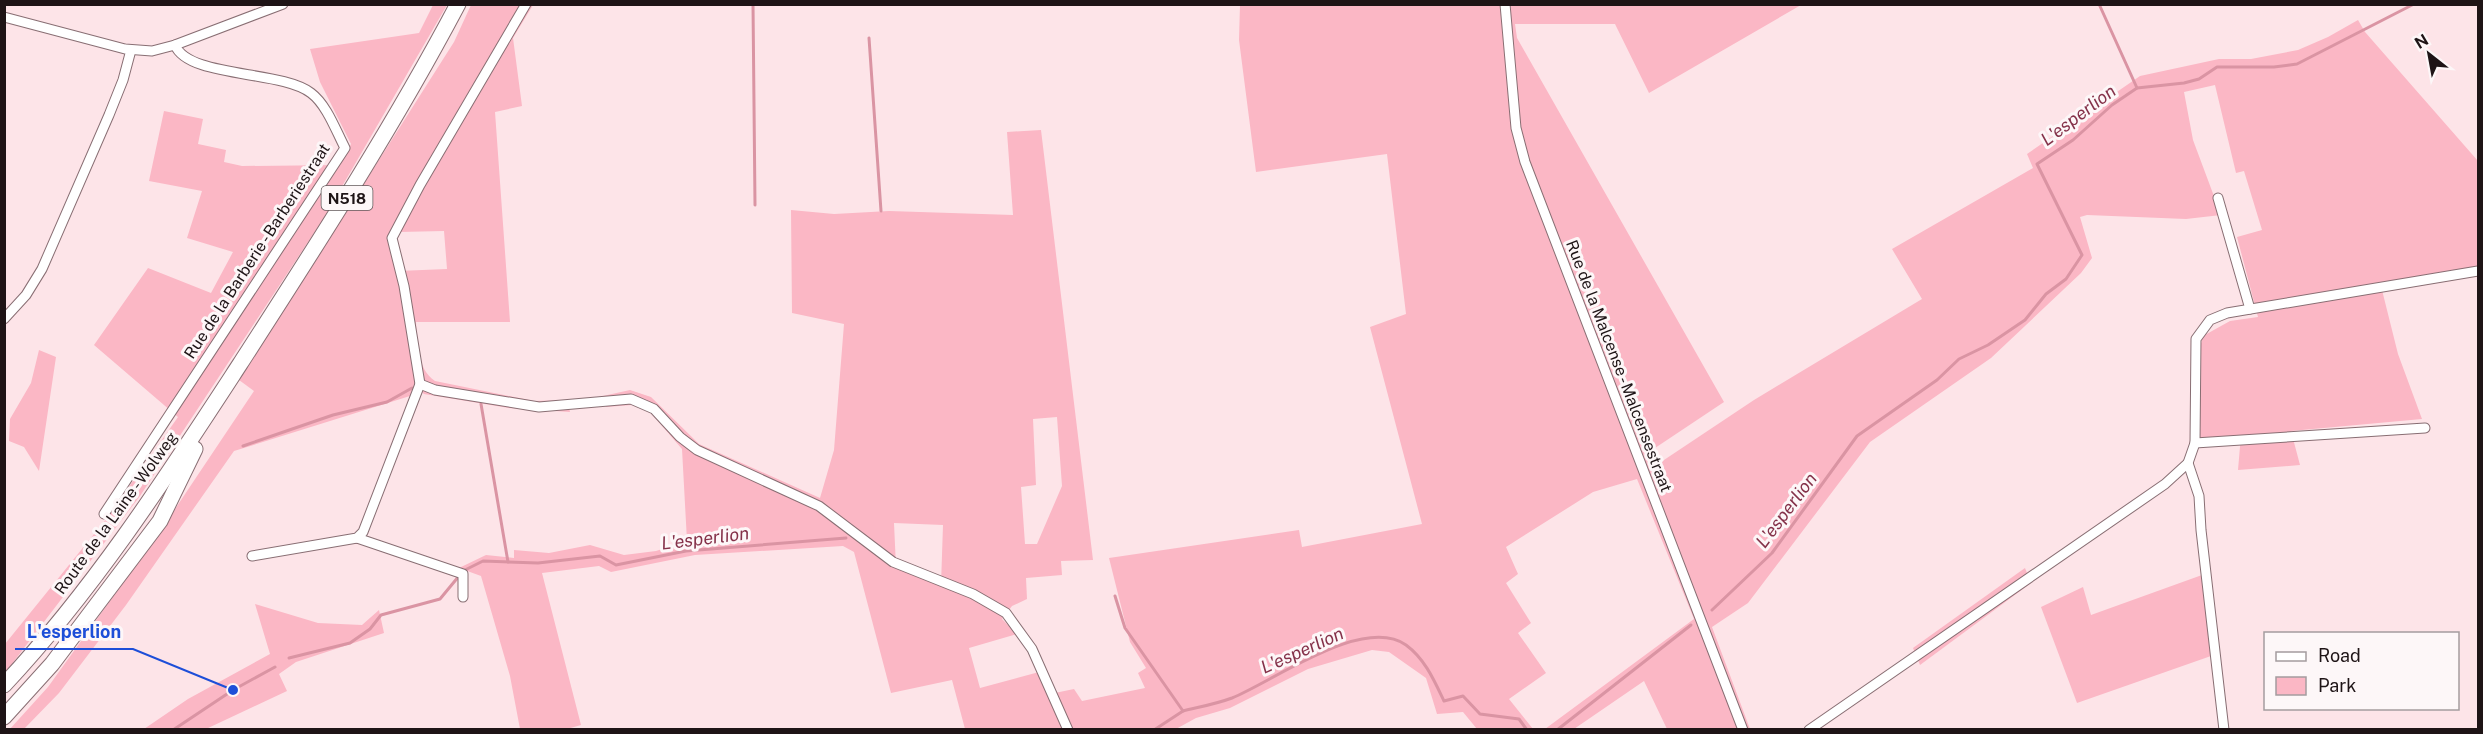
<svg xmlns="http://www.w3.org/2000/svg" width="2483" height="734" viewBox="0 0 2483 734" font-family="'Public Sans',sans-serif">
	<style>
		.green { fill: #fbb7c5; fill-rule: evenodd }
		.lines { fill: none; stroke-linecap: round; stroke-linejoin: round }
		.stream { stroke: #da94a3; stroke-width: 3 }
		.minor-casing { stroke: #886e73; stroke-width: 11 }
		.trunk-casing { stroke: #886e73; stroke-width: 17 }
		.minor { stroke: #fff; stroke-width: 9 }
		.trunk { stroke: #fff; stroke-width: 15 }
		.labels { text-anchor: middle; dominant-baseline: central; stroke-width: 6; stroke-linejoin: round; paint-order: stroke }
		.shield { fill: #fdf7f8; stroke: #61585a; stroke-width: 1.5 }
		.shield-label { font-size: 15px; font-weight: bold; fill: #1e1416 }
		.street-label { font-size: 16px; fill: #1e1416; stroke: #fdf7f8 }
		.water-label { font-size: 18px; font-style: italic; fill: #85324a; stroke: #fdf7f8 }
		.leader { fill: none; stroke: #1d4ed8; stroke-width: 2 }
		.callout-dot { fill: #1d4ed8; stroke: #fdf7f8; stroke-width: 2 }
		.callout-label { font-size: 18px; text-anchor: middle; font-weight: bold; fill: #1d4ed8; stroke: #fdf7f8; stroke-width: 6; stroke-linejoin: round; paint-order: stroke }
	</style>
	<rect width="100%" height="100%" fill="#fde4e8"/>
	<!-- green -->
	<g class="green">
		<polygon points="433,5 447,5 322,221 140,496 5,673 5,644 107,518 178,417 94,345 148,268 211,293 233,252 187,238 202,191 149,181 164,111 203,119 198,144 226,150 224,162 242,166 340,165 351,144 320,82 310,49 419,33"/>
		<path d="M471,5H533L513,38L522,106L495,112L510,322H416C417,341 417,369 435,381L534,401L567,400L570,412L509,408L424,394L414,385L410,396L234,451L126,605L59,693L24,729L9,730L48,687L163,527L254,391L239,380L454,42ZM444,231L447,269L398,271L387,239L399,232Z"/>
		<path d="M1240,5H1801L1649,93L1615,24H1515L1517,38L1724,402L1649,452L1655,466L1754,400L1922,299L1892,249L2033,168L2027,154L2140,76L2219,59H2251L2298,50L2328,37L2358,20L2365,32L2478,161V266L2381,286L2398,354L2422,419L2291,431L2300,465L2238,470L2241,435L2200,439L2198,355L2203,336L2230,321L2258,317L2237,237L2262,230L2244,171L2236,173L2215,85L2184,92L2193,140L2221,215L2186,219L2087,215L2080,217L2092,258L2081,273L1991,358L1870,442L1748,603L1712,627L1750,729H1667L1644,681L1574,729H1545L1694,619L1637,479L1593,492L1506,547L1518,574L1506,583L1531,623L1518,633L1546,673L1509,699L1533,729H1477L1463,712L1437,714L1426,678L1389,652L1372,650L1308,669L1230,708L1196,718L1176,729H965L952,680L891,693L854,552L843,546L695,555L611,572L599,566L542,573L581,725L567,729H520L510,676L481,576L459,568L486,555L514,558V550L549,553L590,545L624,555L656,551L687,541L682,449L650,412L632,405L606,407L603,396L630,390L651,397L699,444L820,498L834,450L844,324L792,313L791,210L834,214L889,211L1013,215L1007,132L1041,130L1093,560L1061,561L1062,575L1026,578L1027,599L1012,606L1002,619L1017,634L969,648L980,688L1039,672L1050,694L1074,689L1082,701L1145,688L1138,673L1146,668L1130,642L1109,558L1299,530L1302,547L1422,524L1370,327L1406,314L1387,154L1256,172L1239,40ZM1057,417L1062,486L1037,544H1025L1021,487L1036,485L1033,419ZM894,523L943,525L941,585L896,567Z"/>
		<polygon points="39,350 56,357 39,471 24,447 9,441 10,419 31,383"/>
		<polygon points="2025,568 2031,583 1920,665 1913,648"/>
		<polygon points="2202,575 2211,656 2077,703 2041,607 2083,587 2091,615"/>
		<polygon points="255,604 318,623 362,625 379,610 384,633 296,662 279,674 287,691 206,729 144,729 188,699 270,654"/>
	</g>
	<g class="lines">
		<!-- stream -->
		<g class="stream">
			<polyline points="753,4 755,205"/>
			<polyline points="2099,4 2137,88"/>
			<polyline points="869,38 881,211"/>
			<polyline points="481,404 508,562"/>
			<polyline points="243,446 333,415 387,402 412,388"/>
			<polyline points="465,570 483,561 538,563 600,556 616,565 686,551 846,538"/>
			<path d="M1115,596L1125,628L1183,711C1199,707 1216,704 1232,698C1274,681 1363,615 1406,645C1425,659 1434,680 1444,701L1463,696L1480,714L1519,719L1527,730"/>
			<polyline points="1712,610 1772,553 1857,436 1937,380 1959,359 1988,345 2025,320 2046,294 2066,279 2082,255 2037,164 2073,140 2112,105 2137,88 2184,83 2199,79 2217,67 2274,67 2297,64 2414,4"/>
			<polyline points="289,658 350,643 370,629 381,615 440,599 459,576"/>
			<polyline points="173,730 233,690 275,667"/>
			<polyline points="1154,730 1183,711"/>
			<polyline points="1557,730 1691,625"/>
		</g>
		<!-- minor casing -->
		<g class="minor-casing">
			<g id="minor">
				<polyline points="526,4 420,185 392,238 404,286 420,384 435,390 539,407 631,399 654,409 680,437 697,450 819,506 893,562 973,594 1006,613 1032,649 1068,730"/>
				<polyline points="1505,4 1516,128 1525,162 1743,730"/>
				<polyline points="4,17 125,49 152,51 175,45 283,4"/>
				<polyline points="2218,198 2250,309"/>
				<polyline points="4,319 26,295 42,269 109,115 123,80 131,50"/>
				<polyline points="2195,443 2425,428"/>
				<polyline points="2188,463 2199,496 2201,530 2224,730"/>
				<path d="M104,514L345,148C336,131 327,105 311,93C281,70 188,78 175,45"/>
				<polyline points="357,538 463,574 463,597"/>
				<polyline points="252,556 357,538 363,532 420,384"/>
				<polyline points="1809,730 2165,484 2188,463 2195,443 2196,339 2210,320 2227,313 2478,271"/>
			</g>
		</g>
		<!-- trunk casing -->
		<g class="trunk-casing">
			<g id="trunk">
				<path d="M4,685C95,588 167,476 240,364C316,246 392,129 458,4"/>
				<polyline points="4,717 52,664 160,521 195,449"/>
			</g>
		</g>
		<!-- minor -->
		<use href="#minor" class="minor"/>
		<!-- trunk -->
		<use href="#trunk" class="trunk"/>
	</g>
	<g class="labels">
		<!-- shield labels -->
		<rect class="shield" x="321.5" y="186" width="51" height="24" rx="4.5"/>
		<g class="shield-label">
			<text x="347" y="198">N518</text>
		</g>
		<!-- street labels -->
		<g class="street-label">
			<text transform="translate(257 251) rotate(-57)">Rue de la Barberie - Barberiestraat</text>
			<text transform="translate(1619 366) rotate(69)">Rue de la Malcense - Malcensestraat</text>
			<text transform="translate(116 513) rotate(-54)">Route de la Laine - Wolweg</text>
		</g>
		<!-- water labels -->
		<g class="water-label">
			<text transform="translate(2078 115) rotate(-37)">L'esperlion</text>
			<text transform="translate(1786 510) rotate(-53)">L'esperlion</text>
			<text transform="translate(705 538) rotate(-7)">L'esperlion</text>
			<text transform="translate(1302 650) rotate(-24)">L'esperlion</text>
		</g>
	</g>
	<!-- callouts -->
	<path class="leader" d="M233 690L133 649H15"/>
	<circle class="callout-dot" cx="233" cy="690" r="6"/>
	<g class="callout-label">
		<text x="74" y="638">L'esperlion</text>
	</g>
	<!-- border -->
	<rect width="2483" height="734" fill="none" stroke="#1e1416" stroke-width="12"/>
	<!-- legend -->
	<rect x="2264" y="632" width="195" height="78" fill="#fdf7f8" stroke="#a49c9e" stroke-width="1.5"/>
	<rect x="2276" y="652" width="30" height="9" fill="#ffffff" stroke="#a49c9e" stroke-width="1.5"/>
	<text x="2318" y="662" font-size="18" fill="#1e1416">Road</text>
	<rect x="2276" y="677" width="30" height="18" fill="#fbb7c5" stroke="#a49c9e" stroke-width="1.5"/>
	<text x="2318" y="692" font-size="18" fill="#1e1416">Park</text>
	<!-- north arrow -->
	<g transform="translate(2429 54) rotate(329)" stroke="#fdf7f8" stroke-width="4.5" paint-order="stroke">
	<path d="M0-4.5L10 22L0 15L-10 22Z" fill="#1e1416"/>
	<text y="-9" font-size="16" font-weight="bold" text-anchor="middle" fill="#1e1416">N</text>
	</g>
</svg>
